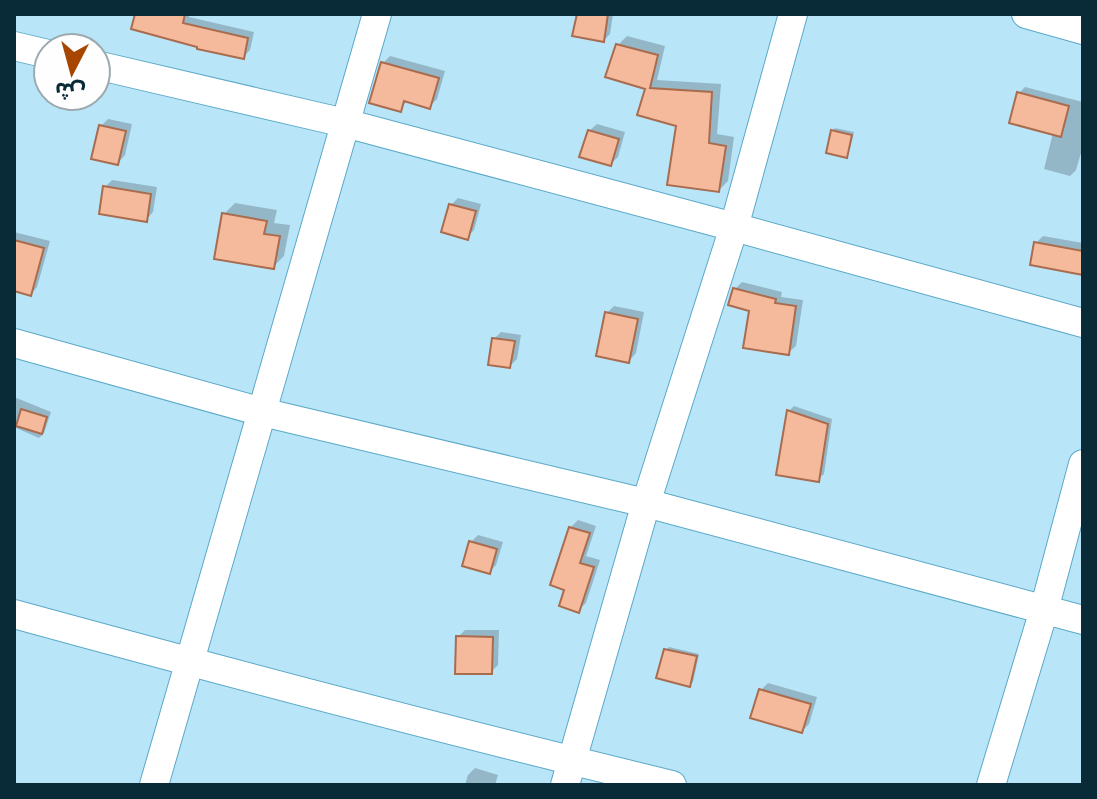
<svg xmlns="http://www.w3.org/2000/svg" width="1097" height="799" viewBox="0 0 1097 799" font-family="Montserrat,'Noto Sans Arabic',sans-serif">
	<style>
		.shadow { fill: #0003 }
		.building { fill: #f5b99c; stroke: #a96c4e; stroke-width: 2 }
		.lines { fill: none; stroke-linecap: round; stroke-linejoin: round }
		.street-casing { stroke: #5ba9c8; stroke-width: 30 }
		.street { stroke: #fff; stroke-width: 28 }
	</style>
	<rect width="100%" height="100%" fill="#b9e5f9"/>
	<!-- shadow -->
	<g class="shadow">
		<polygon points="137,14 189,14 189,17 254,32 250,50 243,57"/>
		<polygon points="565,14 613,14 610,34 604,40 578,17"/>
		<polygon points="627,36 665,46 657,80 721,84 717,134 734,137 728,181 719,190 678,125 647,88 617,46"/>
		<polygon points="390,56 445,71 437,99 430,106 408,100 400,109 383,63"/>
		<polygon points="1025,87 1083,102 1083,146 1076,170 1070,176 1044,169 1053,133 1019,93"/>
		<polygon points="108,119 132,124 125,155 118,163 101,126"/>
		<polygon points="597,124 625,132 618,157 610,164 589,131"/>
		<polygon points="835,128 854,132 849,152 846,156 832,131"/>
		<polygon points="112,180 157,187 153,212 146,220 105,187"/>
		<polygon points="458,198 481,204 474,230 467,237 451,205"/>
		<polygon points="235,203 277,210 274,223 290,225 284,256 273,267 224,214"/>
		<polygon points="14,232 50,241 37,287 31,294 14,289"/>
		<polygon points="1043,236 1083,243 1083,273 1036,243"/>
		<polygon points="742,282 782,292 781,297 803,300 796,346 788,353 735,289"/>
		<polygon points="614,306 644,312 636,353 629,361 607,313"/>
		<polygon points="501,332 521,335 517,359 510,366 494,339"/>
		<polygon points="14,397 51,412 44,433 39,438 14,427"/>
		<polygon points="794,406 832,419 824,474 818,479 789,411"/>
		<polygon points="578,520 596,526 586,556 600,560 586,603 578,610 567,589 570,528"/>
		<polygon points="478,535 503,542 496,565 489,572 471,542"/>
		<polygon points="465,630 499,630 498,665 491,672 458,637"/>
		<polygon points="669,647 699,654 693,682 690,685 666,650"/>
		<polygon points="768,683 817,697 809,724 802,731 761,690"/>
		<polygon points="475,768 498,775 495,785 465,785 468,775"/>
	</g>
	<!-- building -->
	<g class="building">
		<polygon points="135,14 185,14 183,23 248,38 244,59 197,49 197,47 131,29"/>
		<polygon points="577,14 608,14 604,42 572,36"/>
		<polygon points="616,44 658,55 650,88 712,92 709,143 726,146 719,192 667,185 676,126 637,115 645,89 605,77"/>
		<polygon points="381,62 439,78 430,109 404,101 401,112 369,103"/>
		<polygon points="1017,92 1069,106 1061,137 1009,123"/>
		<polygon points="99,125 126,131 118,165 91,159"/>
		<polygon points="588,130 619,139 611,166 579,157"/>
		<polygon points="831,130 852,135 847,158 826,153"/>
		<polygon points="103,186 151,194 147,222 99,214"/>
		<polygon points="449,204 476,211 468,240 441,232"/>
		<polygon points="222,213 267,221 264,234 280,236 274,269 214,259"/>
		<polygon points="14,240 44,248 31,296 14,291"/>
		<polygon points="1034,242 1083,251 1083,275 1030,265"/>
		<polygon points="733,288 776,299 775,303 796,306 789,355 743,348 749,311 728,305"/>
		<polygon points="605,312 638,319 629,363 596,356"/>
		<polygon points="492,338 515,341 510,368 488,365"/>
		<polygon points="21,409 47,417 42,434 16,426"/>
		<polygon points="787,410 828,424 819,482 776,475"/>
		<polygon points="569,527 590,533 580,563 594,567 579,613 559,606 564,590 550,585"/>
		<polygon points="469,541 497,549 490,574 462,566"/>
		<polygon points="456,636 493,637 492,674 455,674"/>
		<polygon points="664,649 697,656 690,687 656,678"/>
		<polygon points="759,689 811,704 802,733 750,718"/>
	</g>
	<g class="lines">
		<!-- street casing -->
		<g class="street-casing">
			<g id="street">
				<polyline points="1026,14 1083,30"/>
				<polyline points="14,46 48,54"/>
				<polyline points="96,65 345,123 734,227 1083,323"/>
				<polyline points="14,343 262,412 646,503 1083,620"/>
				<path d="M14,614C233,674 452,732 672,785"/>
				<polyline points="154,785 377,14"/>
				<polyline points="565,785 646,503 734,227 793,14"/>
				<polyline points="991,785 1044,610 1083,464"/>
			</g>
		</g>
		<!-- street -->
		<use href="#street" class="street"/>
	</g>
	<!-- border -->
	<rect width="1097" height="799" fill="none" stroke="#092b38" stroke-width="32"/>
	<!-- north arrow -->
	<g transform="translate(72 72) rotate(186)"><circle r="38" fill="#fefefe" stroke="#9caaaf" stroke-width="2"/>
	<path d="M0-6L14 30L0 20L-14 30Z" fill="#a74600"/>
	<text y="-12" font-size="22" font-weight="bold" text-anchor="middle" fill="#092b38">ش</text>
	</g>
</svg>
